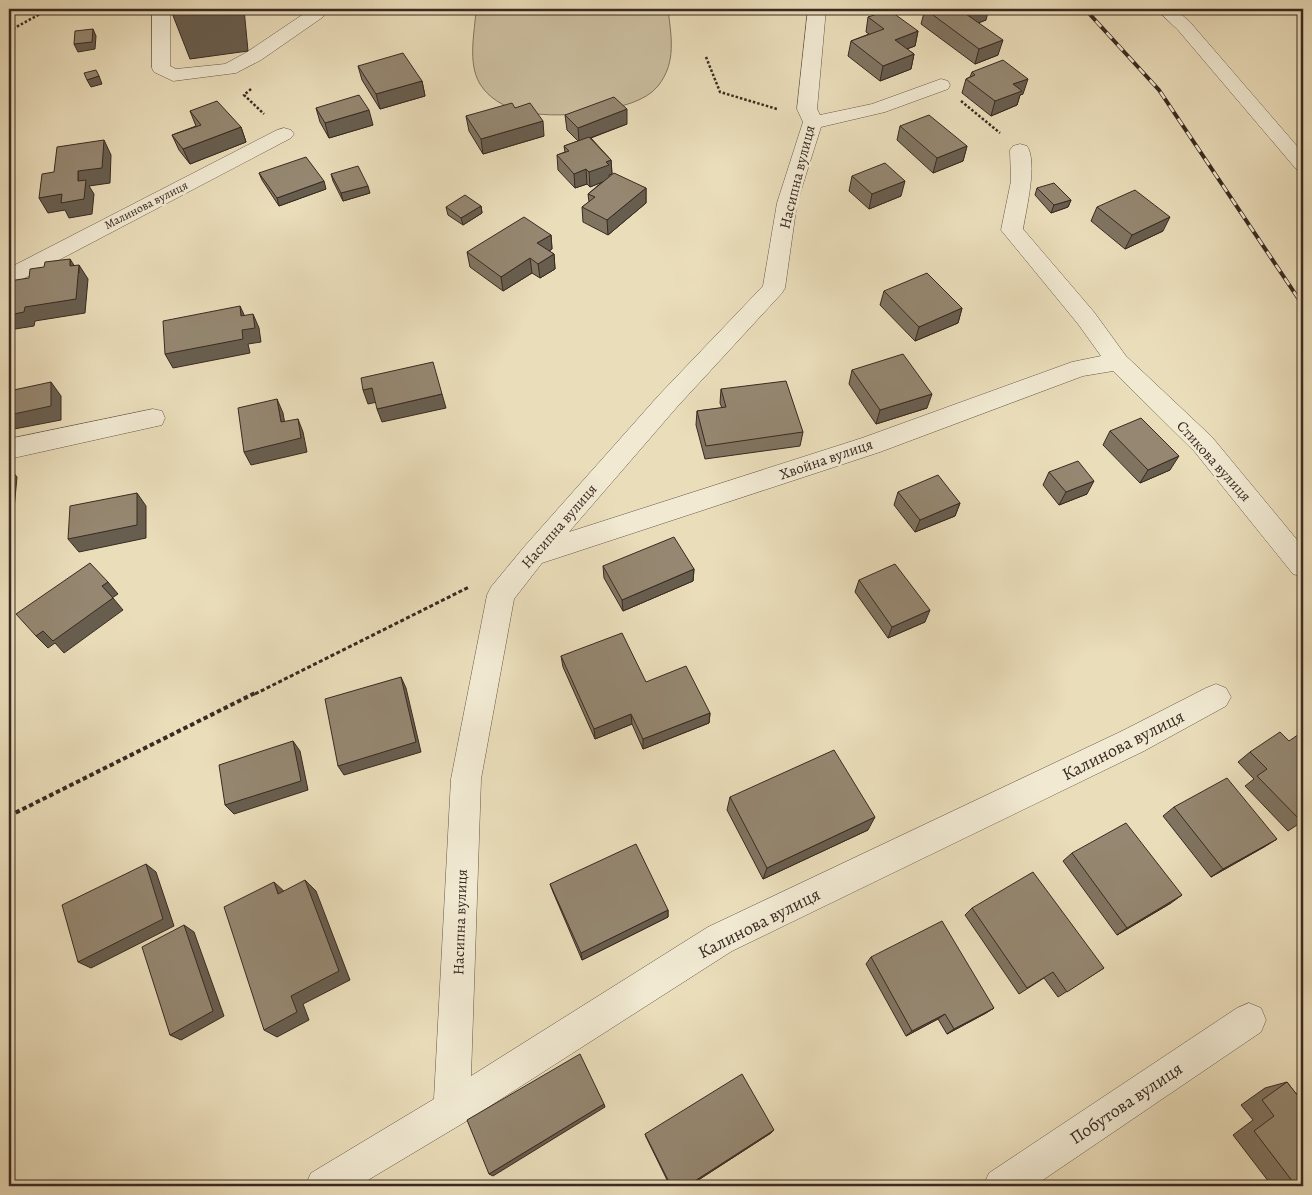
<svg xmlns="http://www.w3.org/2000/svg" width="1312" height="1195" viewBox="0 0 1312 1195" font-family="Alegreya,serif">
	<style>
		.green { fill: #ccbfa0; stroke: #827460 }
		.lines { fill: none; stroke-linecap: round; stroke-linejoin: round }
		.minor-casing { stroke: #655747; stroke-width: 1 }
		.path-far2 { stroke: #392a21; stroke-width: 2.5; stroke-dasharray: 2.5 2; stroke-linecap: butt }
		.path-far1 { stroke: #392a21; stroke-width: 3; stroke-dasharray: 4 2.5; stroke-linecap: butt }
		.path { stroke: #392a21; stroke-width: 4; stroke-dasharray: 4.5 3; stroke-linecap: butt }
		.minor { fill: #f1e9d2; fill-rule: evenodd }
		.rail-far1-casing { stroke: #392a21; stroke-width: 4 }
		.rail-casing { stroke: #392a21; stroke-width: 5.5 }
		.rail-far1 { stroke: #f1e9d2; stroke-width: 2.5; stroke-dasharray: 8; stroke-linecap: butt }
		.rail { stroke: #f1e9d2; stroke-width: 4; stroke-dasharray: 11; stroke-linecap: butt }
		.wall { fill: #807461; stroke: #392a21 }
		.shaded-wall { fill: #685e4f; stroke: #392a21 }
		.building { fill: #958771; stroke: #392a21 }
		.labels { text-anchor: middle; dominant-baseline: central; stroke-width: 5; stroke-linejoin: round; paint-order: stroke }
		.far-street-label { font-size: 12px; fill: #392a21; stroke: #f1e9d2 }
		.street-label { font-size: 15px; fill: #392a21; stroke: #f1e9d2 }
		.near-street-label { font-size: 18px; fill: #392a21; stroke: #f1e9d2 }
	</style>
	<rect width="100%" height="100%" fill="#eaddba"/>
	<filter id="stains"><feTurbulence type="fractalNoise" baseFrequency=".004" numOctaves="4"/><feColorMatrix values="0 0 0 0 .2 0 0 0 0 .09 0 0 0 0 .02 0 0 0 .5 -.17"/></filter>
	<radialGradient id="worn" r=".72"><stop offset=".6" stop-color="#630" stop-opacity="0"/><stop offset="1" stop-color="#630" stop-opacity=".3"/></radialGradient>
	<!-- green -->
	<path class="green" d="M476,9H668C671,36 677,62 658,86C645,102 619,107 599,111C563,117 503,121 480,84C467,62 475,32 476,9Z"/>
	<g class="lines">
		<!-- minor casing -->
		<g class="minor-casing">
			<g id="minor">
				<polygon points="152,9 170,9 170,66 176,69 225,64 247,52 308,11 308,9 326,9 323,17 261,60 236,73 173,81 154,72 152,68"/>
				<path d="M808,9H826L817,109L820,115L872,104L941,79L948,81L950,85L948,89L885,112L821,127L797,203L785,288L782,293L677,407L569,532L862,438L1072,362L1101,356L1078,324L1001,230L1011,181L1010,150L1013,146L1020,144L1027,146C1038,162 1026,210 1023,229L1094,312L1126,356L1212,437L1303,547V577L1293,574L1194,451L1113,371L1083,376L880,452L542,563L514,599L481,779L471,1076L708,927L1122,731L1206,688L1216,684L1226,688L1231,697L1226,706L1144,751L732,951L465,1122L358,1186H305L311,1173L434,1099L451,779L487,595L491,587L524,547L659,395L763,286L777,203L803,122L797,109Z"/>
				<polygon points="1156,9 1175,9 1190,22 1303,153 1303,171 1296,169 1178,30"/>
				<polygon points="284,128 291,130 294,134 291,138 17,282 9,285 9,268 277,130"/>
				<polygon points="153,409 162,411 165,418 162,425 9,459 9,439"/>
				<polygon points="1249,1003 1261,1008 1266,1020 1261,1032 1034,1186 983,1186 989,1173 1237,1008"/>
			</g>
		</g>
		<!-- path-far2 -->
		<g class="path-far2">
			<polyline points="9,31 49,9"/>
			<polyline points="706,57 720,92 777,109"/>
			<polyline points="251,89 244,95 264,114"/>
			<polyline points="961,101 1000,133"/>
		</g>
		<!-- path-far1 -->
		<polyline class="path-far1" points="255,694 469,587"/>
		<!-- path -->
		<polyline class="path" points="9,816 257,692"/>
		<!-- minor -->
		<use href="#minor" class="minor"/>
		<!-- rail-far1 casing -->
		<g class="rail-far1-casing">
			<polyline id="rail-far1" points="1085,9 1159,90 1302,304"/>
		</g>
		<!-- rail casing -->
		<g class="rail-casing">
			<polyline id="rail" points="1301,302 1303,305"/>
		</g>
		<!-- rail-far1 -->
		<use href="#rail-far1" class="rail-far1"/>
		<!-- rail -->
		<use href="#rail" class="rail"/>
	</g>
	<!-- wall -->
	<g class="wall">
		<polygon points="925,9 986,20 978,23 998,55 975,64 921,24"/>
		<polygon points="868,17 918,31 915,46 907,49 914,54 911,69 880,81 848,56 851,41 869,34 866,32"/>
		<polygon points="358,66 422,81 425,96 380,109 362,80"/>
		<polygon points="972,72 1023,94 1020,95 1017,105 991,116 962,93 966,79 970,77"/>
		<polygon points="316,108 373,125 329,138 320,122"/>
		<polygon points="515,108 544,136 483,154 469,131 466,116"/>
		<polygon points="190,111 241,127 246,142 190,164 179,150 172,135 196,126"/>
		<polygon points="565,115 627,124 591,138 611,160 612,174 609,175 609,177 646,188 646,203 608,235 583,222 582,207 589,202 588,194 602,182 590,187 587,184 575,188 558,170 557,155 565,152 564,146 578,141 567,130"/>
		<polygon points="900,126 967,146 963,161 933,173 897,140"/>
		<polygon points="259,173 326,189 279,206 262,180"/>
		<polygon points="331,174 370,193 343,201 333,181"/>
		<polygon points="852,176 901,196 869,209 849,191"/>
		<polygon points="1037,188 1071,200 1068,207 1051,213 1035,195"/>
		<polygon points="481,206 482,213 463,225 448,215 446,207"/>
		<polygon points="1097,207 1163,231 1125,249 1091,221"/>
		<polygon points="551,235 552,249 549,251 554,254 555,269 540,278 532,273 503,291 470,267 467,252"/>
		<polygon points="884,291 962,308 958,323 915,341 880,305"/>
		<polygon points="852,370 927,408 876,424 849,384"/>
		<polygon points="721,389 803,432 800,446 705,459 696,425 697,411 722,408 720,403"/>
		<polygon points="1110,431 1170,470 1140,483 1103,445"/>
		<polygon points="1049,472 1087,494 1059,505 1043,485"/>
		<polygon points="898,492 960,503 955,516 915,532 894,505"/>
		<polygon points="603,566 694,569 693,581 623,611 604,578"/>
		<polygon points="859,580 925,622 888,638 855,592"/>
		<polygon points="561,656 646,682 710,713 709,723 643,749 632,724 595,739 563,667"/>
		<polygon points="1289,741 1303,821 1288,831 1245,786 1254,779 1238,762 1250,752"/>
		<polygon points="730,797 868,830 763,879 727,810"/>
		<polygon points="1174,807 1277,839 1264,847 1211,877 1163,816"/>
		<polygon points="1072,853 1171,903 1117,935 1063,861"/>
		<polygon points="550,884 668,910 668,917 582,960 553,892"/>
		<polygon points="972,908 1104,968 1058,997 1044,978 1019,994 965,915"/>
		<polygon points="871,957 994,1008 986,1013 947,1034 938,1019 906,1036 866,964"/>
		<polygon points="1287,1082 1296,1094 1303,1089 1303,1186 1272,1186 1233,1135 1253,1120 1241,1105 1265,1088"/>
		<polygon points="774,1130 771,1133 689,1186 670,1186 646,1137 645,1134"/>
	</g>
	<!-- shaded-wall -->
	<g class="shaded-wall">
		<polygon points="201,9 244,9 248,51 190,59 172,13"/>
		<polygon points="980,9 989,9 986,20 962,29 966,14"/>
		<polygon points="93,29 96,36 95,49 78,52 74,44"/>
		<polygon points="918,31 915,46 892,54 895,40"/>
		<polygon points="1003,40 998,55 975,64 979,49"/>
		<polygon points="914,54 911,69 880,81 883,66"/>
		<polygon points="99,76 102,84 91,87 87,80"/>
		<polygon points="1028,79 1023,94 1020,95 1017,105 991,116 995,101 1013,84"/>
		<polygon points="422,81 425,96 380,109 376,94"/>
		<polygon points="627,109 627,124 579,142 578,128"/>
		<polygon points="369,110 373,125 329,138 325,123"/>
		<polygon points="543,121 544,136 483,154 481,139"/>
		<polygon points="241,127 246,142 190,164 183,149"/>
		<polygon points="104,140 111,155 110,183 89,186 94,194 92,214 69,218 65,210 48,213 39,198 78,181 78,171"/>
		<polygon points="967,146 963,161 933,173 937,158"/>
		<polygon points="611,160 612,174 609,175 610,179 590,187 589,172 606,162"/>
		<polygon points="586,169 587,184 575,188 574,174"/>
		<polygon points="324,181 326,189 279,206 277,198"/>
		<polygon points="905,181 901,196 869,209 872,194"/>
		<polygon points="368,186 370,193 343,201 341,193"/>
		<polygon points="646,188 646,203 608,235 607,220"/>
		<polygon points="1071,200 1068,207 1051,213 1054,205"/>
		<polygon points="481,206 482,213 463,225 461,218"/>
		<polygon points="1170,217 1163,231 1125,249 1132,235"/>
		<polygon points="551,235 552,249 539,258 537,243"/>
		<polygon points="554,254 555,269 540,278 538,264"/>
		<polygon points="530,258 532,273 503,291 501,277"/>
		<polygon points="70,259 79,273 79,265 88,279 85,313 35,321 34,326 9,330 9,315 25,307 70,266"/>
		<polygon points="240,306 247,321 253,314 259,328 261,342 248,344 250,353 173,368 165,354 241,316"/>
		<polygon points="962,308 958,323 915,341 919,327"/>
		<polygon points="51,382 61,396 61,420 9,430 9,415"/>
		<polygon points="372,388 377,402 368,404 363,390"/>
		<polygon points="442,394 446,408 382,422 377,409"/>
		<polygon points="932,394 927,408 876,424 880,410"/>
		<polygon points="277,399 283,413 287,436 281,422"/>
		<polygon points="298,419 303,432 307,452 251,465 244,452"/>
		<polygon points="1179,456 1170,470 1140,483 1148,470"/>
		<polygon points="9,467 17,477 13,520 9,521"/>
		<polygon points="1094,481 1087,494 1059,505 1066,492"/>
		<polygon points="137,493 146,506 146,538 79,552 68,539"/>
		<polygon points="960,503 955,516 915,532 920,520"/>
		<polygon points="694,569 693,581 623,611 622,600"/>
		<polygon points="108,582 118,594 112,598 102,586"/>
		<polygon points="113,598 123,610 64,653 55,643 48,648 36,636 43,631"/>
		<polygon points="930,610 925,622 888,638 892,627"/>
		<polygon points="401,677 406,688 421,752 344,775 338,766"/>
		<polygon points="710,713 709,723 643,749 643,739"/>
		<polygon points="631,714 632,724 595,739 594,729"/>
		<polygon points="293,741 300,751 308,790 234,814 225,805"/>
		<polygon points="875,817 868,830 763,879 767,868"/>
		<polygon points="1277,839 1264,847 1211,877 1223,869"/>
		<polygon points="146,864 156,872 174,926 91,968 78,962"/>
		<polygon points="305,880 316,891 350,980 303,1004 309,1020 277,1037 264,1030 291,996"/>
		<polygon points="274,882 286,893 278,894"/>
		<polygon points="1182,895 1171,903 1117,935 1127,928"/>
		<polygon points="668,910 668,917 582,960 581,953"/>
		<polygon points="184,925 194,932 224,1016 181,1040 170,1035"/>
		<polygon points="994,1008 986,1013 947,1034 954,1029"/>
		<polygon points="945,1014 938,1019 906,1036 912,1031"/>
		<polygon points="604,1104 605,1107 493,1176 489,1174"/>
		<polygon points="774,1130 771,1133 689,1186 687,1186"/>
	</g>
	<!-- building -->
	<g class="building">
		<polygon points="172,9 201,9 172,13"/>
		<polygon points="925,9 980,9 966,14 1003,40 979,49"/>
		<polygon points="889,10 918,31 895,40 914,54 883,66 851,41 884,29 868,17"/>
		<polygon points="93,29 92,42 74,44 75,31"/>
		<polygon points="403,53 422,81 376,94 358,66"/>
		<polygon points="1003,60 1028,79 1013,84 1022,91 995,101 966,79 975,75 972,72"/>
		<polygon points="96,70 99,76 87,80 84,73"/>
		<polygon points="359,95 369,110 325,123 316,108"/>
		<polygon points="614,97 627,109 578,128 565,115"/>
		<polygon points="217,101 241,127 183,149 172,135 201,125 190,111"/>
		<polygon points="512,103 515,108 530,103 543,121 481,139 466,116"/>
		<polygon points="929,115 967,146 937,158 900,126"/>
		<polygon points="589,137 611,160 606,162 609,165 589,172 586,169 574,174 557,155 569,151 564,146"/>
		<polygon points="104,140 102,168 78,171 78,181 86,180 84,199 61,203 62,194 39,198 42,174 54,172 57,147"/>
		<polygon points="306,157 324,181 277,198 259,173"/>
		<polygon points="885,163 905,181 872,194 852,176"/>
		<polygon points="358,166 368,186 341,193 331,174"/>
		<polygon points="614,173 646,188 607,220 582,207 595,197 588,194"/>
		<polygon points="1054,183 1071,200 1054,205 1037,188"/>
		<polygon points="1135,190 1170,217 1132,235 1097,207"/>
		<polygon points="465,195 481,206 461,218 446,207"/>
		<polygon points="524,217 551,235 537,243 554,254 538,264 530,258 501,277 467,252"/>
		<polygon points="70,259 70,266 79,265 76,299 25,307 24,312 9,315 9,281 29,278 30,269 44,267 45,262"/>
		<polygon points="927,273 962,308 919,327 884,291"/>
		<polygon points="240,306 241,316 253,314 255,328 242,330 243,339 165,354 163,321"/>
		<polygon points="903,354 932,394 880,410 852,370"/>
		<polygon points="433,362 442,394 377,409 372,388 363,390 361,378"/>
		<polygon points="786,381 803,432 706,446 697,411 726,407 721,389"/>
		<polygon points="51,382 51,406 9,415 9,391"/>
		<polygon points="277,399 281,422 298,419 301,438 244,452 238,408"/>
		<polygon points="1141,418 1179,456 1148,470 1110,431"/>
		<polygon points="1078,461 1094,481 1066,492 1049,472"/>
		<polygon points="938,475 960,503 920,520 898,492"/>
		<polygon points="137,493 137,525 68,539 70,506"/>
		<polygon points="674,537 694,569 622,600 603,566"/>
		<polygon points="90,563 108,582 102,586 113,598 53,641 43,631 36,636 16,614"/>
		<polygon points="895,564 930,610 892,627 859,580"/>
		<polygon points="622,633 646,682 686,666 710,713 643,739 631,714 594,729 561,656"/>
		<polygon points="401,677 416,742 338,766 325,699"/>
		<polygon points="1280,732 1289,741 1302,732 1303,733 1303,821 1302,822 1257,776 1267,769 1250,752"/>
		<polygon points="293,741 301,781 225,805 219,765"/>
		<polygon points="834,750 875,817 767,868 730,797"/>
		<polygon points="1227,778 1277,839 1223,869 1174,807"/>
		<polygon points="1126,823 1182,895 1127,928 1072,853"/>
		<polygon points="636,844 668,910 581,953 550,884"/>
		<polygon points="146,864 163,919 78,962 62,905"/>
		<polygon points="1033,872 1104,968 1067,992 1053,972 1027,988 972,908"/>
		<polygon points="305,880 339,971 291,996 297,1012 264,1030 224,907 274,882 278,894"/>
		<polygon points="942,921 994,1008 954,1029 945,1014 912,1031 871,957"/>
		<polygon points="184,925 213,1011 170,1035 142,947"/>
		<polygon points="580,1054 604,1104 489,1174 467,1120"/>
		<polygon points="742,1074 774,1130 687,1186 671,1186 645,1134"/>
		<polygon points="1287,1082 1302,1101 1303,1101 1303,1186 1296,1186 1254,1131 1274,1116 1262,1100"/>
	</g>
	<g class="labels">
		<!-- far-street labels -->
		<g class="far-street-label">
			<text transform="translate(146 205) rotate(-27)">Малинова вулиця</text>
		</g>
		<!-- street labels -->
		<g class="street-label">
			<text transform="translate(797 177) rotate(-76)">Насипна вулиця</text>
			<text transform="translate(826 459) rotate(-19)">Хвойна вулиця</text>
			<text transform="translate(1214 461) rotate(48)">Стикова вулиця</text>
			<text transform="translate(559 526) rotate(-49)">Насипна вулиця</text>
			<text transform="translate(460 922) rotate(-88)">Насипна вулиця</text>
		</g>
		<!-- near-street labels -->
		<g class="near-street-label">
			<text transform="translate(1123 745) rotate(-27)">Калинова вулиця</text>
			<text transform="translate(759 923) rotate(-27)">Калинова вулиця</text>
			<text transform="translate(1126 1103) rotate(-34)">Побутова вулиця</text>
		</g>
	</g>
	<!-- margin -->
	<rect width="1312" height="1195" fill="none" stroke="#eaddba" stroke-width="30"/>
	<rect x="10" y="10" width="1292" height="1175" fill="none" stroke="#392a21" stroke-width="2.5"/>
	<rect x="15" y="15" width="1282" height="1165" fill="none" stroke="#392a21"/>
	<rect width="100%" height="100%" filter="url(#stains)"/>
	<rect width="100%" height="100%" fill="url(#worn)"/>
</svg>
